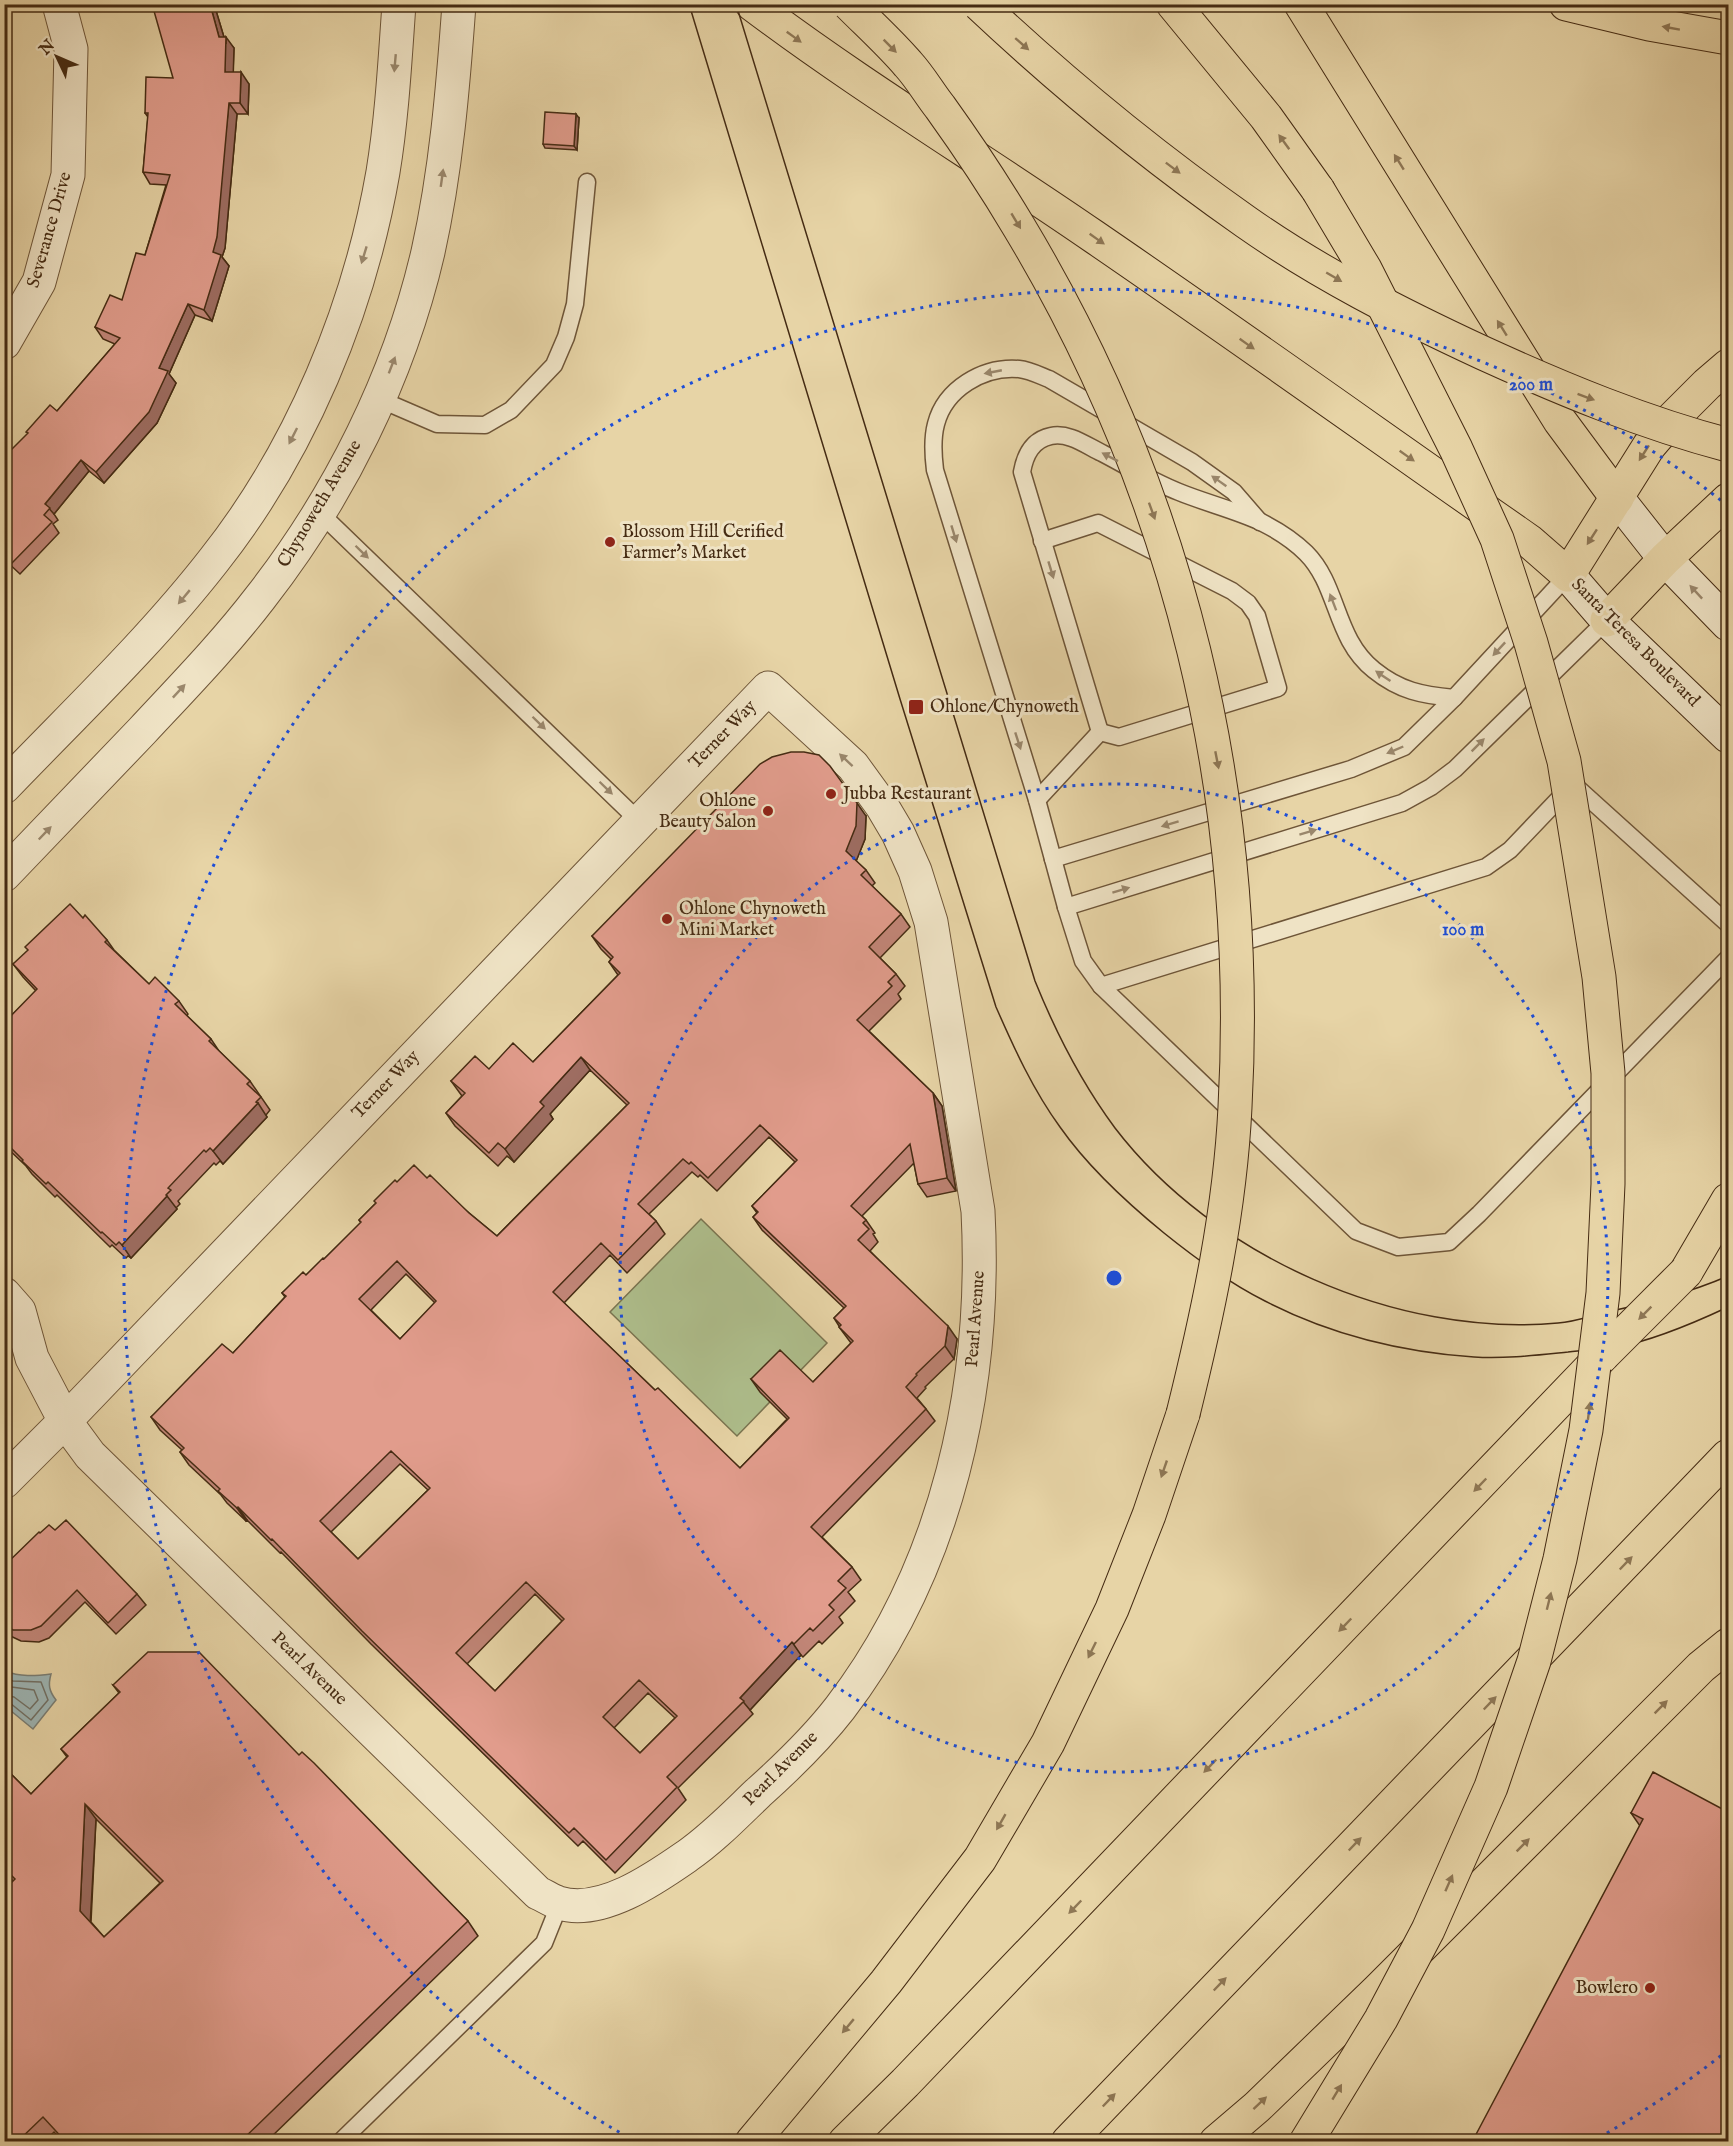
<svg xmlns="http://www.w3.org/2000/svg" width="1733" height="2146" viewBox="0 0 1733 2146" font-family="'IM FELL English',serif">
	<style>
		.green { fill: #aebe8c; stroke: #7a7450; stroke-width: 1.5 }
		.water { fill: #9db5b4; stroke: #7a7e74; stroke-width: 1.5 }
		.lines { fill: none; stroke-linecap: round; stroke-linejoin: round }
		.shore { stroke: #717064; stroke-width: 1.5 }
		.lane-casing { stroke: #6e5538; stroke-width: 19 }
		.street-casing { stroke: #6e5538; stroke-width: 35 }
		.secondary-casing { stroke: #452b13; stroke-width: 35 }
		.highway-casing { stroke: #452b13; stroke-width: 35 }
		.lane { stroke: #efe3c5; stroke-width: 16 }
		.street { stroke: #efe3c5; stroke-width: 33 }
		.secondary { stroke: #efe3c5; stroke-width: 33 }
		.highway { stroke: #e7d4a6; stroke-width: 33 }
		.tram { stroke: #452b13; stroke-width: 1.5 }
		.highway-bridge-casing { stroke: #452b13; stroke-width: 35; stroke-linecap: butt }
		.highway-bridge { stroke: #e7d4a6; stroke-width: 33 }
		.wall { fill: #c28678; stroke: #452b13; stroke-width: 1.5; fill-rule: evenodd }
		.shaded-wall { fill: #9e6d62; stroke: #452b13; stroke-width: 1.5 }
		.building { fill: #e19c8c; stroke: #452b13; stroke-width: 1.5; fill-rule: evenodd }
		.oneway { fill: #8e7755 }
		.oneway2 { fill: #9a876c }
		.ring { fill: none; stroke: #1d4ed8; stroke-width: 3; stroke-dasharray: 3 6 }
		.poi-dot { fill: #8f2418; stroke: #efe3c5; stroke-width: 2 }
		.labels { text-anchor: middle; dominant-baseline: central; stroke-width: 6; stroke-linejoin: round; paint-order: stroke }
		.street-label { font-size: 18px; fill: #452b13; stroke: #efe3c5 }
		.poi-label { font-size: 18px; fill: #452b13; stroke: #efe3c5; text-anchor: start }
		.centre { fill: #1d4ed8; stroke: #efe3c5; stroke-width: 3 }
		.ring-label { font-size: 18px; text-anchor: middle; font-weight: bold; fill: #1d4ed8; stroke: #efe3c5; stroke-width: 6; stroke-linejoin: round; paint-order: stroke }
	</style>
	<rect width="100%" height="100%" fill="#e7d4a6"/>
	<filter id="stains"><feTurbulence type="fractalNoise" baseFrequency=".00333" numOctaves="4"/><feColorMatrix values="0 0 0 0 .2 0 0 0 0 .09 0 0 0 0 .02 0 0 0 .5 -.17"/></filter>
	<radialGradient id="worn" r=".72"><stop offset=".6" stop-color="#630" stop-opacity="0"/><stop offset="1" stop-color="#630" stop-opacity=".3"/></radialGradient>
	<!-- green -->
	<polygon class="green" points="701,1219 827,1343 737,1436 610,1312"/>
	<!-- water -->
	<path class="water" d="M5,1671C20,1677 35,1676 51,1674C48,1685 49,1691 56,1700L33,1729L5,1706Z"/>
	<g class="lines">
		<!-- shore -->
		<g class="shore">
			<polyline points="4,1678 13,1681 41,1682 48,1700 31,1720 10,1703 4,1702"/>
			<polyline points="4,1686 34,1690 38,1700 30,1709 14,1697 4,1695"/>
		</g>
		<!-- lane casing -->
		<g class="lane-casing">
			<g id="lane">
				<polyline points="379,399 437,424 485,425 511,410 554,365 566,337 575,304 587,182"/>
				<polyline points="319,512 639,821"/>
				<path d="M1260,522L1234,492L1192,462L1049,379C1039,375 1029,370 1019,369C983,366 945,389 936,424C932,439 933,454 935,470L1037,800L1066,907L1083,961L1101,986L1356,1231L1398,1247L1449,1242L1479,1214L1728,958"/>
				<polyline points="1042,541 1098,523 1232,591 1248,603 1257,616 1278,688 1119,737 1100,732"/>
				<path d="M1100,732L1022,472C1025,455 1032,440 1051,436C1069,432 1087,446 1102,453C1127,466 1153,482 1179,492C1206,503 1235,510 1261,522C1277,530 1293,540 1306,553C1339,586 1334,638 1374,670C1400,691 1422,695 1454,698"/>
				<polyline points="1037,800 1100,732"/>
				<polyline points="1053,859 1351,769 1404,747 1454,698 1568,575"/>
				<polyline points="1066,907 1402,803 1431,787 1455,769 1607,620"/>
				<polyline points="1101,986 1486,867 1510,850 1573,784 1728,924"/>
				<polyline points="340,2142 544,1943 560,1903"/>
			</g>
		</g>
		<!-- street casing -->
		<g class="street-casing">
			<g id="street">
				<polyline points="4,343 39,282 68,175 71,49 59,4"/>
				<path d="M4,787C75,713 151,641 214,560C301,450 359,310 383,172C392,117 395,60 399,4"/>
				<path d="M4,875C50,827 96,779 142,731C182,688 224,645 260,598C339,497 399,377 428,252C446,171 453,88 459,4"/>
				<path d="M4,1294L19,1311L32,1358L65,1421L90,1455L538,1893C545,1896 552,1901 559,1903C601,1916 654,1879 687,1856C713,1838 735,1815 758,1793C787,1767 816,1739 840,1708C948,1567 987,1385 978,1211L931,922L915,871L898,833L882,806L853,766L768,688L65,1421L4,1482"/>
			</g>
		</g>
		<!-- secondary casing -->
		<g class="secondary-casing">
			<g id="secondary">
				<polyline points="1617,498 1665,559 1728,624"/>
				<polyline points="1568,575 1607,620 1728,736"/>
			</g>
		</g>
		<!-- highway casing -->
		<g class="highway-casing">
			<g id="highway">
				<path d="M752,4C862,87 980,158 1093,236C1239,336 1383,439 1529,541L1568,575L1649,446L1673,418L1707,384L1728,366"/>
				<polyline points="1173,4 1266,117 1318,190"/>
				<polyline points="1301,4 1560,421 1617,498"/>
				<polyline points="1566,4 1649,24 1728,38"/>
				<polyline points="1607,620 1665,559 1728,500"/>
				<polyline points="1686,1272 1728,1200"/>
				<polyline points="752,2142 886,1982 980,1859 1048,1743 1112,1609 1149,1515 1183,1414"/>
				<polyline points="845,2142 905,2083 1603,1355"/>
				<polyline points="1068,2142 1728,1456"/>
				<polyline points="1216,2142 1257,2107 1378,1990 1701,1667 1728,1645"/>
			</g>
		</g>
		<!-- lane -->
		<use href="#lane" class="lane"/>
		<!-- street -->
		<use href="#street" class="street"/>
		<!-- secondary -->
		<use href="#secondary" class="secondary"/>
		<!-- highway -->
		<use href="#highway" class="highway"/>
		<!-- tram -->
		<g class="tram">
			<path d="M689,4L900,699L996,1007C1014,1048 1033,1090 1060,1127C1088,1167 1126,1202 1164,1233C1195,1258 1229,1283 1265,1301C1329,1334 1402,1352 1474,1357C1505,1359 1538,1355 1568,1352C1583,1350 1599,1350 1614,1348C1651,1341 1694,1323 1728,1307"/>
			<path d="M736,4L1035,981C1056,1033 1081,1082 1115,1128C1213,1256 1397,1338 1558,1323C1574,1322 1591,1316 1607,1312C1648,1303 1689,1293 1728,1276"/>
		</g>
		<!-- highway-bridge casing -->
		<g class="highway-bridge-casing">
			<g id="highway-bridge">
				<path d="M849,4C869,24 890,43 908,64C920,77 929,93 940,107C968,146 994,185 1019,227C1180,495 1252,795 1235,1107C1230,1211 1208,1313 1183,1414"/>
				<path d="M979,4C1063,83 1152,156 1246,222C1320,274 1401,315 1483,353C1562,389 1644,423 1728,445"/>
				<polyline points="1603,1355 1686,1272"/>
				<polyline points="1306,2142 1381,2019 1428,1930 1491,1787 1534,1661 1560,1559 1586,1430 1603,1293 1608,1184 1608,1073 1599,977 1564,761 1531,643 1497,539 1456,449 1365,269 1318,190"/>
			</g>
		</g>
		<!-- highway-bridge -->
		<use href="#highway-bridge" class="highway-bridge"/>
	</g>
	<!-- wall -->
	<g class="wall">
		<polygon points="214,4 224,37 234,48 233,72 249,84 248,114 237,114 225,248 222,257 229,266 212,321 195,315 169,374 176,383 157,423 104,483 89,471 54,514 58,520 53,524 59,533 20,574 4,559 4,457 57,411 115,344 103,339 95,327 122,300 145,255 166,185 150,184 143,172 148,117 145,113 173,78"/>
		<polygon points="579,118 577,150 545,148 543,144"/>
		<path d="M866,816L865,839L856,861L866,870L875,883L872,886L901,914L910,927L880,958L896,974L905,986L898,994L901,999L869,1031L933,1093L942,1106L956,1191L927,1197L918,1184L914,1163L862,1216L866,1220L875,1233L873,1234L878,1242L870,1251L957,1339L954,1359L925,1387L926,1388L917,1398L926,1409L935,1421L822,1537L852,1567L861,1580L848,1592L855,1601L839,1617L843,1623L822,1644L819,1641L803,1657L801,1655L750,1710L753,1714L678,1788L686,1800L615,1873L583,1841L578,1846L371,1644L281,1552L280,1553L247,1520L246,1521L227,1503L221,1495L189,1465L180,1452L182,1450L160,1430L151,1417L233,1353L285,1297L282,1293L306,1275L324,1259L361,1223L359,1220L397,1182L427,1178L497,1236L627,1105L590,1070L550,1114L553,1119L514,1162L507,1156L498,1166L455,1126L446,1113L462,1096L451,1081L489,1069L533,1062L618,975L609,962L611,959L601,949L592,936ZM769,1137L795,1162L752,1206L757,1213L753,1217L762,1230L844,1308L834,1318L839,1326V1327L851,1343L813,1382L751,1379L760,1392L787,1419L740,1468L655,1390L564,1303L610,1255L627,1273L665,1234L656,1221L649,1214L692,1172L698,1177L700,1175L717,1191ZM406,1274L435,1303L400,1339L371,1310ZM400,1464L428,1490L358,1559L331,1532ZM535,1594L562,1621L495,1691L467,1664ZM648,1693L675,1718L640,1753L614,1728Z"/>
		<polygon points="83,918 107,940 114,950 149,984 179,1001 188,1014 187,1016 211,1039 219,1051 250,1081 270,1110 266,1115 267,1117 223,1164 220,1161 216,1165 214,1163 178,1201 180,1204 176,1208 177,1209 131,1258 128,1256 126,1258 112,1245 110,1247 57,1195 55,1197 32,1174 26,1166 4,1145 4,1023 36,991 23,977 13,964"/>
		<polygon points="55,1530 137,1594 146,1605 116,1634 85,1602 49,1638 39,1642 21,1641 4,1633 4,1566 40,1533"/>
		<path d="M113,1685L299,1755L468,1921L478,1936L266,2142H63L54,2132L44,2142H4L13,1881L4,1872V1767L31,1794L67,1757L61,1749L119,1693ZM96,1819L160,1883L104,1937L91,1922Z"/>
		<polygon points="1728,1812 1640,1826 1631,1813"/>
	</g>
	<!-- shaded-wall -->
	<g class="shaded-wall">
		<polygon points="210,4 214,4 226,44 226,37 234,48 233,83 225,72 219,37"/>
		<polygon points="241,72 249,84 248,114 240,103"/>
		<polygon points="229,103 237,114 225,248 222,257 229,266 212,321 204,310 213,252"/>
		<polygon points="576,114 579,118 577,150 574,146"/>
		<polygon points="188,304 195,315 169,374 176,383 157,423 104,483 96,472 159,368"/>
		<polygon points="81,460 89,471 54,514 45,504"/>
		<polygon points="857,803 866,816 865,839 855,864 846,851"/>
		<polygon points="581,1057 590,1070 550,1114 553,1119 514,1162 505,1149 540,1102"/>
		<polygon points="933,1093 942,1106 956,1191 947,1178"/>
		<polygon points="258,1103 267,1117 223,1164 213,1151"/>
		<polygon points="167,1196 177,1209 131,1258 122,1245"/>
		<polygon points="948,1326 957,1339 954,1359 945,1346"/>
		<polygon points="238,1507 247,1520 246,1521 237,1508"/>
		<polygon points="792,1642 801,1655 750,1710 740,1698"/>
		<polygon points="85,1804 96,1819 90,1926 80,1911"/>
	</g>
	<!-- building -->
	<g class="building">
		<polygon points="152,4 210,4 219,37 226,37 225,72 241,72 240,103 229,103 217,237 213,252 221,255 204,310 188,304 159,368 168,371 149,412 96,472 81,460 45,504 50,508 44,515 52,522 12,563 4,556 4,457 28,433 26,432 50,405 57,411 120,338 95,327 110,295 122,300 136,253 145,255 170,175 143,172 148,113 145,113 146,77 173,78"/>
		<polygon points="545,112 576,114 574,146 543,144"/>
		<path d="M791,752H804L819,755L830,766L857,803L856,826L846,851L866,870L861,875L901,914L869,947L896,974L888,982L892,986L857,1020L933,1093L947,1178L918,1184L910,1144L851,1206L866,1220L863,1223L869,1229L858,1240L948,1326L945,1346L916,1374L917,1375L906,1387L926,1409L811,1527L852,1567L838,1581L846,1588L829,1605L834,1610L813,1631L810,1628L794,1644L792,1642L740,1698L744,1701L667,1777L677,1787L606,1860L574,1828L569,1833L362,1631L272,1539L271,1540L238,1507L237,1508L218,1491L220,1489L180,1452L184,1448L151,1417L222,1344L233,1353L286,1296L282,1293L303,1272L306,1275L323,1258L324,1259L361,1222L359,1220L376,1203L374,1201L395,1180L397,1182L414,1165L427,1178L430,1175L469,1213L497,1236L629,1103L581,1057L540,1102L544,1106L505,1149L498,1143L489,1153L446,1113L465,1093L451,1081L475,1056L489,1069L513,1043L533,1062L620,973L609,962L613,957L592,936L760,764L772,757ZM760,1125L797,1160L752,1206L758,1212L753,1217L846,1306L834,1318L841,1325L839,1327L853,1341L813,1382L780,1350L751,1379L789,1418L740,1468L658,1388L655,1390L553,1292L601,1243L618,1260L656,1221L638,1204L683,1159L689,1164L691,1162L708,1178ZM397,1261L436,1301L400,1339L359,1299ZM391,1451L430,1488L358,1559L320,1521ZM526,1582L564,1619L495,1691L456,1653ZM639,1680L677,1716L640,1753L603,1717Z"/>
		<polygon points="70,904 83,918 85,915 107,940 105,942 149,984 155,977 179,1001 175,1004 211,1039 209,1041 250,1081 247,1084 261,1097 256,1102 258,1103 213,1151 210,1148 206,1152 204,1150 168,1188 171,1190 166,1195 167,1196 122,1245 119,1242 116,1245 102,1232 101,1233 48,1182 46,1184 22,1161 23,1160 4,1141 4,1023 37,989 13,964 28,950 25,947"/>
		<polygon points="66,1520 137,1594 108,1623 77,1590 41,1626 31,1630 13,1630 4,1625 4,1566 39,1532 40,1533 49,1525 55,1530"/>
		<path d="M148,1652H199L299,1755L302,1752L314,1763L468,1921L240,2142H66L43,2117L17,2142H4V1890L15,1879L4,1868V1767L31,1794L68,1756L61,1749L120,1692L113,1685ZM85,1804L163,1881L104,1937L80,1911Z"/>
		<polygon points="1653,1772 1728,1812 1728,2142 1472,2142 1643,1819 1631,1813"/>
	</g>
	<!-- one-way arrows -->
	<defs><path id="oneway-solid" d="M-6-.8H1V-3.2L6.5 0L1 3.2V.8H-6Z" transform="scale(1.5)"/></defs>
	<g class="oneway">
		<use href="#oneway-solid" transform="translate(1671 28) rotate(-170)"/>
		<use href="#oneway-solid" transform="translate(794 37) rotate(36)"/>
		<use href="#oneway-solid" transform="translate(1022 44) rotate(41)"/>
		<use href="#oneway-solid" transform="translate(890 46) rotate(45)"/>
		<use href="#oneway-solid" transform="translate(1284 142) rotate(-126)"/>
		<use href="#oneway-solid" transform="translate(1399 162) rotate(-122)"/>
		<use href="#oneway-solid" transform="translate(1173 168) rotate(37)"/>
		<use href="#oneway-solid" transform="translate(1016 221) rotate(59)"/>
		<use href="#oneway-solid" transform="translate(1097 239) rotate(35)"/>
		<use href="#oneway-solid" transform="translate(1334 277) rotate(30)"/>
		<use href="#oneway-solid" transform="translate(1502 328) rotate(-122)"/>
		<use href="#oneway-solid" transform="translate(1247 344) rotate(35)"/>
		<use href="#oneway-solid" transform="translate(1586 397) rotate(20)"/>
		<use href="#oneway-solid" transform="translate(1644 453) rotate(123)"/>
		<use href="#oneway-solid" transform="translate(1407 456) rotate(35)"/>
		<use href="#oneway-solid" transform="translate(1152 511) rotate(70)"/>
		<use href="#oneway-solid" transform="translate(1592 537) rotate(123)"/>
		<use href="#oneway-solid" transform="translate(1217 760) rotate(79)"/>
		<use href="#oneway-solid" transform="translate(1645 1313) rotate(135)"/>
		<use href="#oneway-solid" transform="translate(1589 1411) rotate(-83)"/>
		<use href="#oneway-solid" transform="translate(1164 1469) rotate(109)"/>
		<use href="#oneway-solid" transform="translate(1480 1485) rotate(134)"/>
		<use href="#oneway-solid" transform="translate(1626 1563) rotate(-46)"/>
		<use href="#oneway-solid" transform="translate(1549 1601) rotate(-76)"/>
		<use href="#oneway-solid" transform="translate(1345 1625) rotate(134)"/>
		<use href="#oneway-solid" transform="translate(1092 1650) rotate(116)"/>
		<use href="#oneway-solid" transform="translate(1490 1703) rotate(-46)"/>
		<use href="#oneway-solid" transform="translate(1661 1707) rotate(-45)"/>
		<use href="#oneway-solid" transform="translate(1210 1766) rotate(134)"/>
		<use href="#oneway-solid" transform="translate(1001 1822) rotate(120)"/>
		<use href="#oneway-solid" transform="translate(1355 1844) rotate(-46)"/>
		<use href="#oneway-solid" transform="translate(1523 1845) rotate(-45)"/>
		<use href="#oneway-solid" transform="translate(1449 1883) rotate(-66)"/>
		<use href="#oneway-solid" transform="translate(1075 1907) rotate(134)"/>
		<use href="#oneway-solid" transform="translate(1220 1984) rotate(-46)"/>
		<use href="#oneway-solid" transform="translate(848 2026) rotate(130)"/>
		<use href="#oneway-solid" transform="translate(1337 2092) rotate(-59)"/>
		<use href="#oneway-solid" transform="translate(1109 2100) rotate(-46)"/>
		<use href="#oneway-solid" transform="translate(1260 2103) rotate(-43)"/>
	</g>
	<g class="oneway2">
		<use href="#oneway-solid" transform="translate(395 63) rotate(95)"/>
		<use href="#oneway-solid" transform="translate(442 178) rotate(-82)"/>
		<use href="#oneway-solid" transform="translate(364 255) rotate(107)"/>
		<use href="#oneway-solid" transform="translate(392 365) rotate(-69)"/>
		<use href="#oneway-solid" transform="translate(993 372) rotate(169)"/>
		<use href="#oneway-solid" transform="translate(293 436) rotate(117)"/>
		<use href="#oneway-solid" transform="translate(1110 457) rotate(-153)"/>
		<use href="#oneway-solid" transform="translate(1219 481) rotate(-145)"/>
		<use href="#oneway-solid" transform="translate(954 534) rotate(73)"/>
		<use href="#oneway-solid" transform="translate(362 552) rotate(44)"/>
		<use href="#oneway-solid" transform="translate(1051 570) rotate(73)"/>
		<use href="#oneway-solid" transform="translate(1696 592) rotate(-133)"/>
		<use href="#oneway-solid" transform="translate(184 597) rotate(130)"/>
		<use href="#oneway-solid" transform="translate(1333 602) rotate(-111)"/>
		<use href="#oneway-solid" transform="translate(1499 649) rotate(133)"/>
		<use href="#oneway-solid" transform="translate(1383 676) rotate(-146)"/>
		<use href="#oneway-solid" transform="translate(179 691) rotate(-47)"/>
		<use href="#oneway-solid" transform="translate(539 723) rotate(44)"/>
		<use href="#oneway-solid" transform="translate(1018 741) rotate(72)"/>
		<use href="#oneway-solid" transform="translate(1478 745) rotate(-45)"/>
		<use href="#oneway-solid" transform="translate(1395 750) rotate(157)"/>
		<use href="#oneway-solid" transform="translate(846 760) rotate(-137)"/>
		<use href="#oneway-solid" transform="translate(606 788) rotate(44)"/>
		<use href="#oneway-solid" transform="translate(1170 824) rotate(163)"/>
		<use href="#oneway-solid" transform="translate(1308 832) rotate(-17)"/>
		<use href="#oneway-solid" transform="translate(45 833) rotate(-46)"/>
		<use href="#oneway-solid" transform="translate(1121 890) rotate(-17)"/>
	</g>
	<!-- distance rings -->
	<g class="ring">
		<circle cx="1114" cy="1278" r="494"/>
		<path d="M1728 2050A987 987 0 0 1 1593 2141M635 2141A987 987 0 1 1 1728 506"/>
	</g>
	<!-- markers -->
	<g class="poi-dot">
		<circle cx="610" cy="542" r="6"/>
		<rect x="908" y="699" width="16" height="16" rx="3"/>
		<circle cx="831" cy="794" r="6"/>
		<circle cx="768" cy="811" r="6"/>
		<circle cx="667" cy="919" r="6"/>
		<circle cx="1650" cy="1988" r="6"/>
	</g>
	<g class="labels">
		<!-- street labels -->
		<g class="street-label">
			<text transform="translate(50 230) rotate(-74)">Severance Drive</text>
			<text transform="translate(320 504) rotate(-59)">Chynoweth Avenue</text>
			<text transform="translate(1635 643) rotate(45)">Santa Teresa Boulevard</text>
			<text transform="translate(723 735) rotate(-46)">Terner Way</text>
			<text transform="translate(386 1085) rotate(-46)">Terner Way</text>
			<text transform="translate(976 1319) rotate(-86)">Pearl Avenue</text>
			<text transform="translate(309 1669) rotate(44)">Pearl Avenue</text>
			<text transform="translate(781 1769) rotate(-45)">Pearl Avenue</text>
		</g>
		<!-- poi labels -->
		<g class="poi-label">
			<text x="622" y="532">Blossom Hill Cerified<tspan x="622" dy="21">Farmer's Market</tspan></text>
			<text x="930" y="707">Ohlone/Chynoweth</text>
			<text x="843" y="794">Jubba Restaurant</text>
			<text x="756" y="801" text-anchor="end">Ohlone<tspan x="756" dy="21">Beauty Salon</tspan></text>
			<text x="679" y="909">Ohlone Chynoweth<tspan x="679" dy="21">Mini Market</tspan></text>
			<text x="1638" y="1988" text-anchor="end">Bowlero</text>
		</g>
	</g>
	<circle cx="1114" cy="1278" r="9" class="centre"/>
	<g class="ring-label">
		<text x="1531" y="390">200 m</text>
		<text x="1463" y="935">100 m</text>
	</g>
	<!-- margin -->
	<rect width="1733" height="2146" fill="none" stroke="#e7d4a6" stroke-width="24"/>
	<rect x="6" y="6" width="1721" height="2134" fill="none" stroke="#452b13" stroke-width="3"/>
	<rect x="12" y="12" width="1709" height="2122" fill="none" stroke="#452b13" stroke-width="1.5"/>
	<!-- north arrow -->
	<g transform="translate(57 57) rotate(314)" stroke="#efe3c5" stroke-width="4.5" paint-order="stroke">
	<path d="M0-4.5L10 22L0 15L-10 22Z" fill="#452b13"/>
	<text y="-9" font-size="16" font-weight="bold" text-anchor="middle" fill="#452b13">N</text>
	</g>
	<rect width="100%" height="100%" filter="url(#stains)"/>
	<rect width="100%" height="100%" fill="url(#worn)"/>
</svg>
